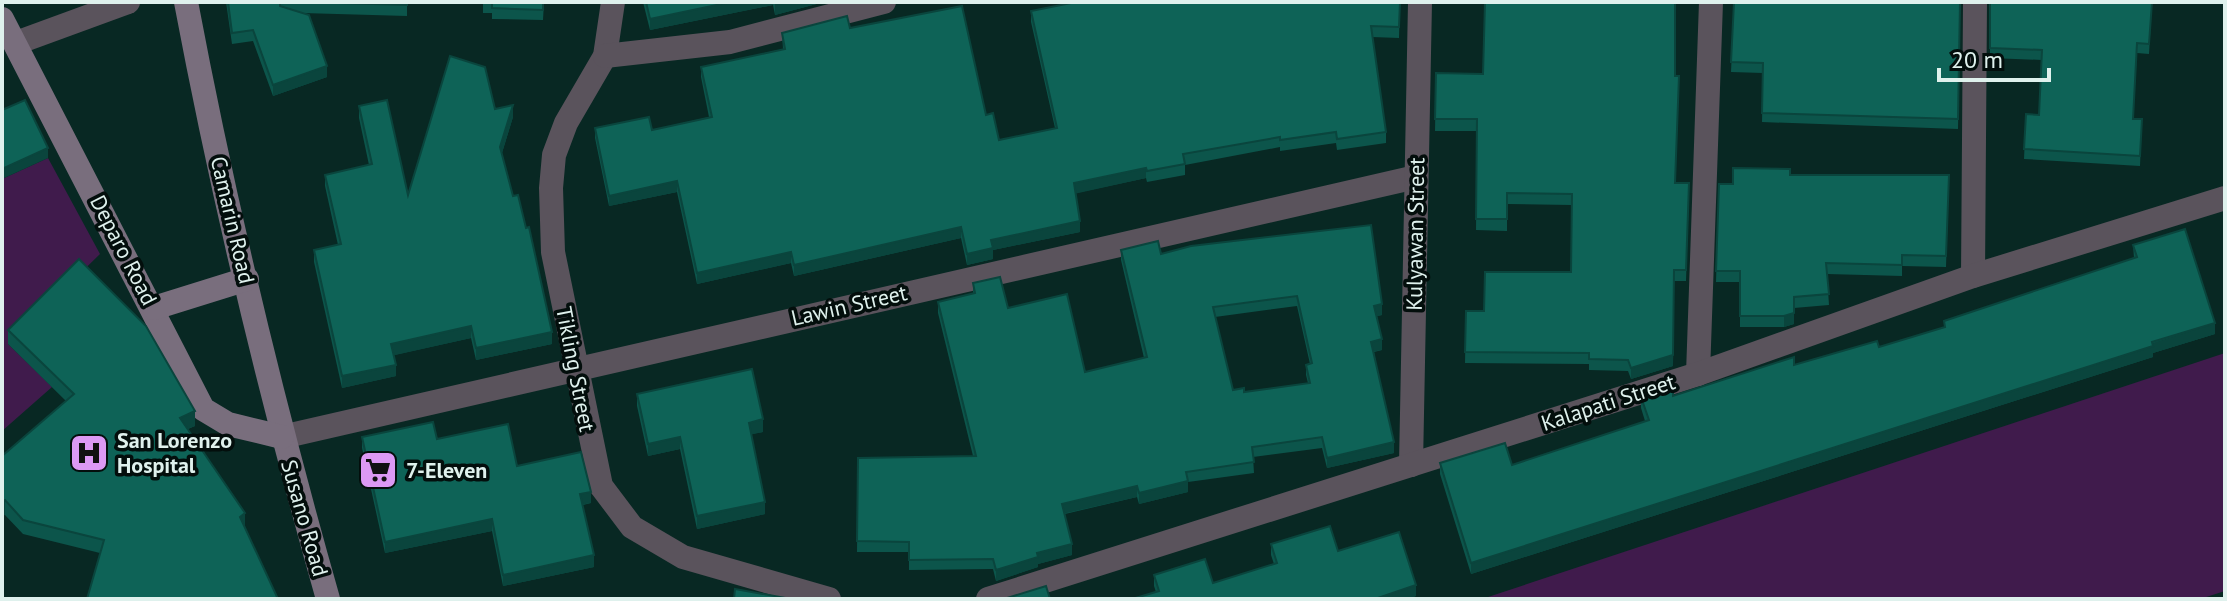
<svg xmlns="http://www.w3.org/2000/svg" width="2227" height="601" viewBox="0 0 2227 601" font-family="'PT Sans',sans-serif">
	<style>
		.green { fill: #401b4c }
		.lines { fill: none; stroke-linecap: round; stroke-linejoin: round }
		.street { stroke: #5a535c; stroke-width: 24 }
		.secondary { stroke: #796e7d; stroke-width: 24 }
		.wall { fill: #0c554b; fill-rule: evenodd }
		.shaded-wall { fill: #0a453d }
		.building { fill: #0e6357; stroke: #0a453d; stroke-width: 2; fill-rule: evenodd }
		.labels { text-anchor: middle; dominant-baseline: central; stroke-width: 7; stroke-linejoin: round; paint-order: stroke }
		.street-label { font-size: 22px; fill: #dff1ed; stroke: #030e0c }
		.poi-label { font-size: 22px; font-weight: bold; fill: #dff1ed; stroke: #030e0c; text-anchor: start }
	</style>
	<rect width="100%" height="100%" fill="#082823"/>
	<!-- green -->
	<g class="green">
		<polygon points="48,158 100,254 8,344 52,387 2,431 2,179"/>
		<polygon points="2225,353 2225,591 2200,599 1482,599"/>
	</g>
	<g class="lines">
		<!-- street -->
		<g class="street">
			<polyline points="613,2 605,56 566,123 554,155 551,188 553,252 601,486 632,527 683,557 829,599"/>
			<polyline points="16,43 128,2"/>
			<polyline points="605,56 730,42 884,2"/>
			<polyline points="1973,276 1975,2"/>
			<polyline points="1698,374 1711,2"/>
			<polyline points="282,437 1416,177"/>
			<polyline points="1411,465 1420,2"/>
			<polyline points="988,599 1698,374 1973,276 2225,198"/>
		</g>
		<!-- secondary -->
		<g class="secondary">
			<path d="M186,2C224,203 272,402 328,599"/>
			<polyline points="2,19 203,409 228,424 282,437"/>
			<polyline points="154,308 247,279"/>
		</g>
	</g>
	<!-- wall -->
	<g class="wall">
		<polygon points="226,2 407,2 407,16 302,13 327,77 273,96 253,41 232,44"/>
		<polygon points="483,2 544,2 543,20 492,19 492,13 483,13"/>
		<polygon points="643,2 824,2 775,15 773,5 650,30"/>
		<polygon points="1400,2 1399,38 1372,37 1386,132 1386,143 1337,150 1336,143 1280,151 1280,147 1185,165 1185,175 1147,182 1146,178 1076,193 1080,232 993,250 993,259 967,265 961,238 794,276 791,263 697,284 677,192 609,206 595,138 595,128 652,130 709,117 701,77 701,67 783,49 782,33 850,28 986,115 999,140 1055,128 1031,22 1031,11"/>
		<polygon points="1734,2 1960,2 1958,129 1762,122 1763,73 1731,72"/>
		<polygon points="1990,2 2152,2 2149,54 2137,53 2133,119 2142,119 2140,166 2024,159 2026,114 2039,115 2042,60 1990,58"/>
		<polygon points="1436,73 1676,183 1689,194 1686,281 1674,281 1673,366 1631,379 1628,371 1589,370 1589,364 1465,363 1466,311 1484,311 1571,272 1572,205 1507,204 1507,231 1476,230 1477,131 1435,131"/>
		<polygon points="359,106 408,195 495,109 513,117 502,153 552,344 476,360 471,338 394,355 396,376 342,388 314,262 314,250 338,245 325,186 325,175 369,165 359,118"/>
		<polygon points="1790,175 1949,175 1946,267 1902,266 1902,276 1827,274 1829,305 1794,308 1794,324 1784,327 1740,327 1740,282 1716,282 1719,184 1733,184"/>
		<polygon points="2133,245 2215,334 2153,353 2153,357 1471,574 1440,474 1440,463 1512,465 1645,421 1641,408 1641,397 1673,396 1794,365 1879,347 1944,327 1944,321 2134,258"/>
		<path d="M1121,250L1161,254L1382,315L1377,316L1382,350L1374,352L1394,453L1327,468L1322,448L1253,457L1254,473L1188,482V492L1139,504L1137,497L1065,514L1072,555L1038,564V567L996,581L993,569L909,570V552H857L858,458L973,456L938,313V302L973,294V283L1008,308L1085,372L1144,358L1121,260ZM1297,306L1310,364L1306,365V375L1308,383L1244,392L1233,390L1215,317Z"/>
		<polygon points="8,330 195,426 188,429 100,553 23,534 5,515 2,456 66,401 8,344"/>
		<polygon points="637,394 763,432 751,434 765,514 697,529 680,449 648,456 637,406"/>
		<polygon points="362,437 437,439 517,466 591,503 583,505 594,567 503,586 492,531 385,553 362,448"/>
		<polygon points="1271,544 1338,551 1416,596 1407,599 1132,599 1156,592 1154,586 1154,575 1213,583 1274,564 1271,555"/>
	</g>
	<!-- shaded-wall -->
	<g class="shaded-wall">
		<polygon points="731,2 773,2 773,5 650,30 650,19"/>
		<polygon points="782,2 824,2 775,15 775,4"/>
		<polygon points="327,66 327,77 273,96 273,85"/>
		<polygon points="513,105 513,117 500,159 500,147"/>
		<polygon points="48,148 48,158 2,179 2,169"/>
		<polygon points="1146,168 1146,178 1074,194 1074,183"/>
		<polygon points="677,181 677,192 609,206 609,196"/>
		<polygon points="1080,221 1080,232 993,250 993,259 967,265 967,254 991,240"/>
		<polygon points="961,227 961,238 794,276 794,265"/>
		<polygon points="791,252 791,263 697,284 697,273"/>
		<polygon points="1674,281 1673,366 1631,379 1631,368"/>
		<polygon points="1382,304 1382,315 1374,317 1374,306"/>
		<polygon points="1794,313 1794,324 1784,327 1784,316"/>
		<polygon points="2215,323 2215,334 2153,353 2153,357 1471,574 1471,563"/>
		<polygon points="471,326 471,338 391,356 391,344"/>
		<polygon points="552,332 552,344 476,360 476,348"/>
		<polygon points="1382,339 1382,350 1371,352 1371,342"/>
		<polygon points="396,365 396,376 342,388 342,376"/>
		<polygon points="195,411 195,426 180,432 180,418"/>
		<polygon points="763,419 763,432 749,435 749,423"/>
		<polygon points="680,437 680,449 648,456 648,444"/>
		<polygon points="1394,442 1394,453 1327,468 1327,458"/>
		<polygon points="1188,481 1188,492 1139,504 1139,493"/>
		<polygon points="1137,486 1137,497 1062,514 1062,504"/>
		<polygon points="591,492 591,503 580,505 580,494"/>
		<polygon points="5,500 5,515 2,516 2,502"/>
		<polygon points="765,502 765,514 697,529 697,516"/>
		<polygon points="245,513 245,528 240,517"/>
		<polygon points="492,519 492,531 385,553 385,542"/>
		<polygon points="1072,544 1072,555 1038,564 1038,567 996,581 996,570 1037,553"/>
		<polygon points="594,555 594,567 503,586 503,575"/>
		<polygon points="1416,585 1416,596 1407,599 1375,599"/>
	</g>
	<!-- building -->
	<g class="building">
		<polygon points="228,2 280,2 280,6 309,15 327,66 273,85 253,30 232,33"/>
		<polygon points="304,2 407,2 407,5"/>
		<polygon points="483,2 543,2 543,10 492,8 492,3"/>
		<polygon points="646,2 731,2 650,19"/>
		<polygon points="1076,2 1400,2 1399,27 1371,26 1386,132 1337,139 1336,132 1280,140 1280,137 1183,154 1185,164 1147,171 1146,168 1074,183 1080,221 991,240 993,248 967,254 961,227 794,265 791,252 697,273 677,181 609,196 595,128 649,117 652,130 712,117 701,67 785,49 782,33 847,16 850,28 962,6 986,115 993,113 999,140 1057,128 1031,11"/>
		<polygon points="1485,2 1675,2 1675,76 1679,76 1675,183 1689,183 1686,270 1674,270 1673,355 1631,368 1628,360 1589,359 1589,353 1465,352 1466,311 1484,311 1485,272 1571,272 1572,194 1507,193 1507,219 1476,219 1477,119 1435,119 1436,73 1483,74"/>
		<polygon points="1734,2 1960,2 1958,119 1762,113 1763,63 1731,62"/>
		<polygon points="1990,2 2152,2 2149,44 2137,43 2133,119 2142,119 2140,156 2024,149 2026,114 2039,115 2042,50 1990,48"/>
		<polygon points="450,56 485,67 495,109 513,105 500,147 513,196 518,195 526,228 529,227 552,332 476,348 471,326 391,344 396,365 342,376 314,250 341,244 325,175 372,164 359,106 387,100 408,195"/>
		<polygon points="25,100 48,148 2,169 2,110"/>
		<polygon points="1733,168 1790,169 1790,175 1949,175 1946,256 1902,255 1902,265 1826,263 1829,294 1794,297 1794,313 1784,316 1740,316 1740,271 1716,271 1719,184 1733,184"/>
		<path d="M1371,225L1382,304L1374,306L1382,339L1371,342L1394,442L1327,458L1322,437L1252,447L1254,462L1186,472L1188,481L1139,493L1137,486L1062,504L1072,544L1037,553L1038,557L996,570L993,559L909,560V542L857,541L858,458L976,456L938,302L975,293L973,283L1000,277L1008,308L1067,294L1085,372L1147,357L1121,250L1158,241L1161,254L1191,246ZM1297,296L1312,363L1306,365L1310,383L1244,392V388L1233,390L1213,307Z"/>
		<polygon points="2185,229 2215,323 2152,342 2153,346 1471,563 1440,463 1505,443 1512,465 1649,420 1641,397 1673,387 1673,396 1794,357 1794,365 1877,341 1879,347 1945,327 1944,321 2137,257 2133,245"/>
		<polygon points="79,259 146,326 195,411 180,418 245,513 240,517 278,599 87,599 104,540 23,520 5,500 2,502 2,456 74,394 8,330"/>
		<polygon points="752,369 763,419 749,423 765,502 697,516 680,437 648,444 637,394"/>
		<polygon points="433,422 437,439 508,424 517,466 581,452 591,492 580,494 594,555 503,575 492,519 385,542 362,437"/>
		<polygon points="1330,526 1338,551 1399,532 1416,585 1375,599 1132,599 1159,591 1154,575 1205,559 1213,583 1277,563 1271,544"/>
		<polygon points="1046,586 1050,599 1004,599"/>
		<polygon points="735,589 791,599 734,599"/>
	</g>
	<!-- icons -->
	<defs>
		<g id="hospital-square" transform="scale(2)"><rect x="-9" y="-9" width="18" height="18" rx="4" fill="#dc99f4" stroke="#030e0c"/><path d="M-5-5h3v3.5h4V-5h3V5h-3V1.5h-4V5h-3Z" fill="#111"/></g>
		<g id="supermarket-square" transform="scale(2)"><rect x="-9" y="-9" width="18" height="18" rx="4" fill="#dc99f4" stroke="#030e0c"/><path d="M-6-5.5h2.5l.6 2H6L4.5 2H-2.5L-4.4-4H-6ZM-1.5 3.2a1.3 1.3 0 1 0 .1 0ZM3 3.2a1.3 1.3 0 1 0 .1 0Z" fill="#111"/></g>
	</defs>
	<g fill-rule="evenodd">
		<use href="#hospital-square" x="89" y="453"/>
		<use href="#supermarket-square" x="378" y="470"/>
	</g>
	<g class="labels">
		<!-- street labels -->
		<g class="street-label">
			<text transform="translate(233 220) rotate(77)">Camarin Road</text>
			<text transform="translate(1415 234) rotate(-89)">Kulyawan Street</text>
			<text transform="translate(124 250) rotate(63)">Deparo Road</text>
			<text transform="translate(849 305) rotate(-13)">Lawin Street</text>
			<text transform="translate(576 369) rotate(79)">Tikling Street</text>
			<text transform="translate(1608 402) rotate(-18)">Kalapati Street</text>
			<text transform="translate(305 518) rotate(74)">Susano Road</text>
		</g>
		<!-- poi labels -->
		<g class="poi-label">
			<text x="117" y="440">San Lorenzo<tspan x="117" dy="25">Hospital</tspan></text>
			<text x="406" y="470">7-Eleven</text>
		</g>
	</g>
	<!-- border -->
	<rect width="2227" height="601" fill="none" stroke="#dff1ed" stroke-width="8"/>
	<!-- scale -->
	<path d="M1939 68v12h110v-12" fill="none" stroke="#dff1ed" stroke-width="4"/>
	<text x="1951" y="68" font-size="24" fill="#dff1ed" stroke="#030e0c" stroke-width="6" paint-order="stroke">20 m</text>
</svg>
